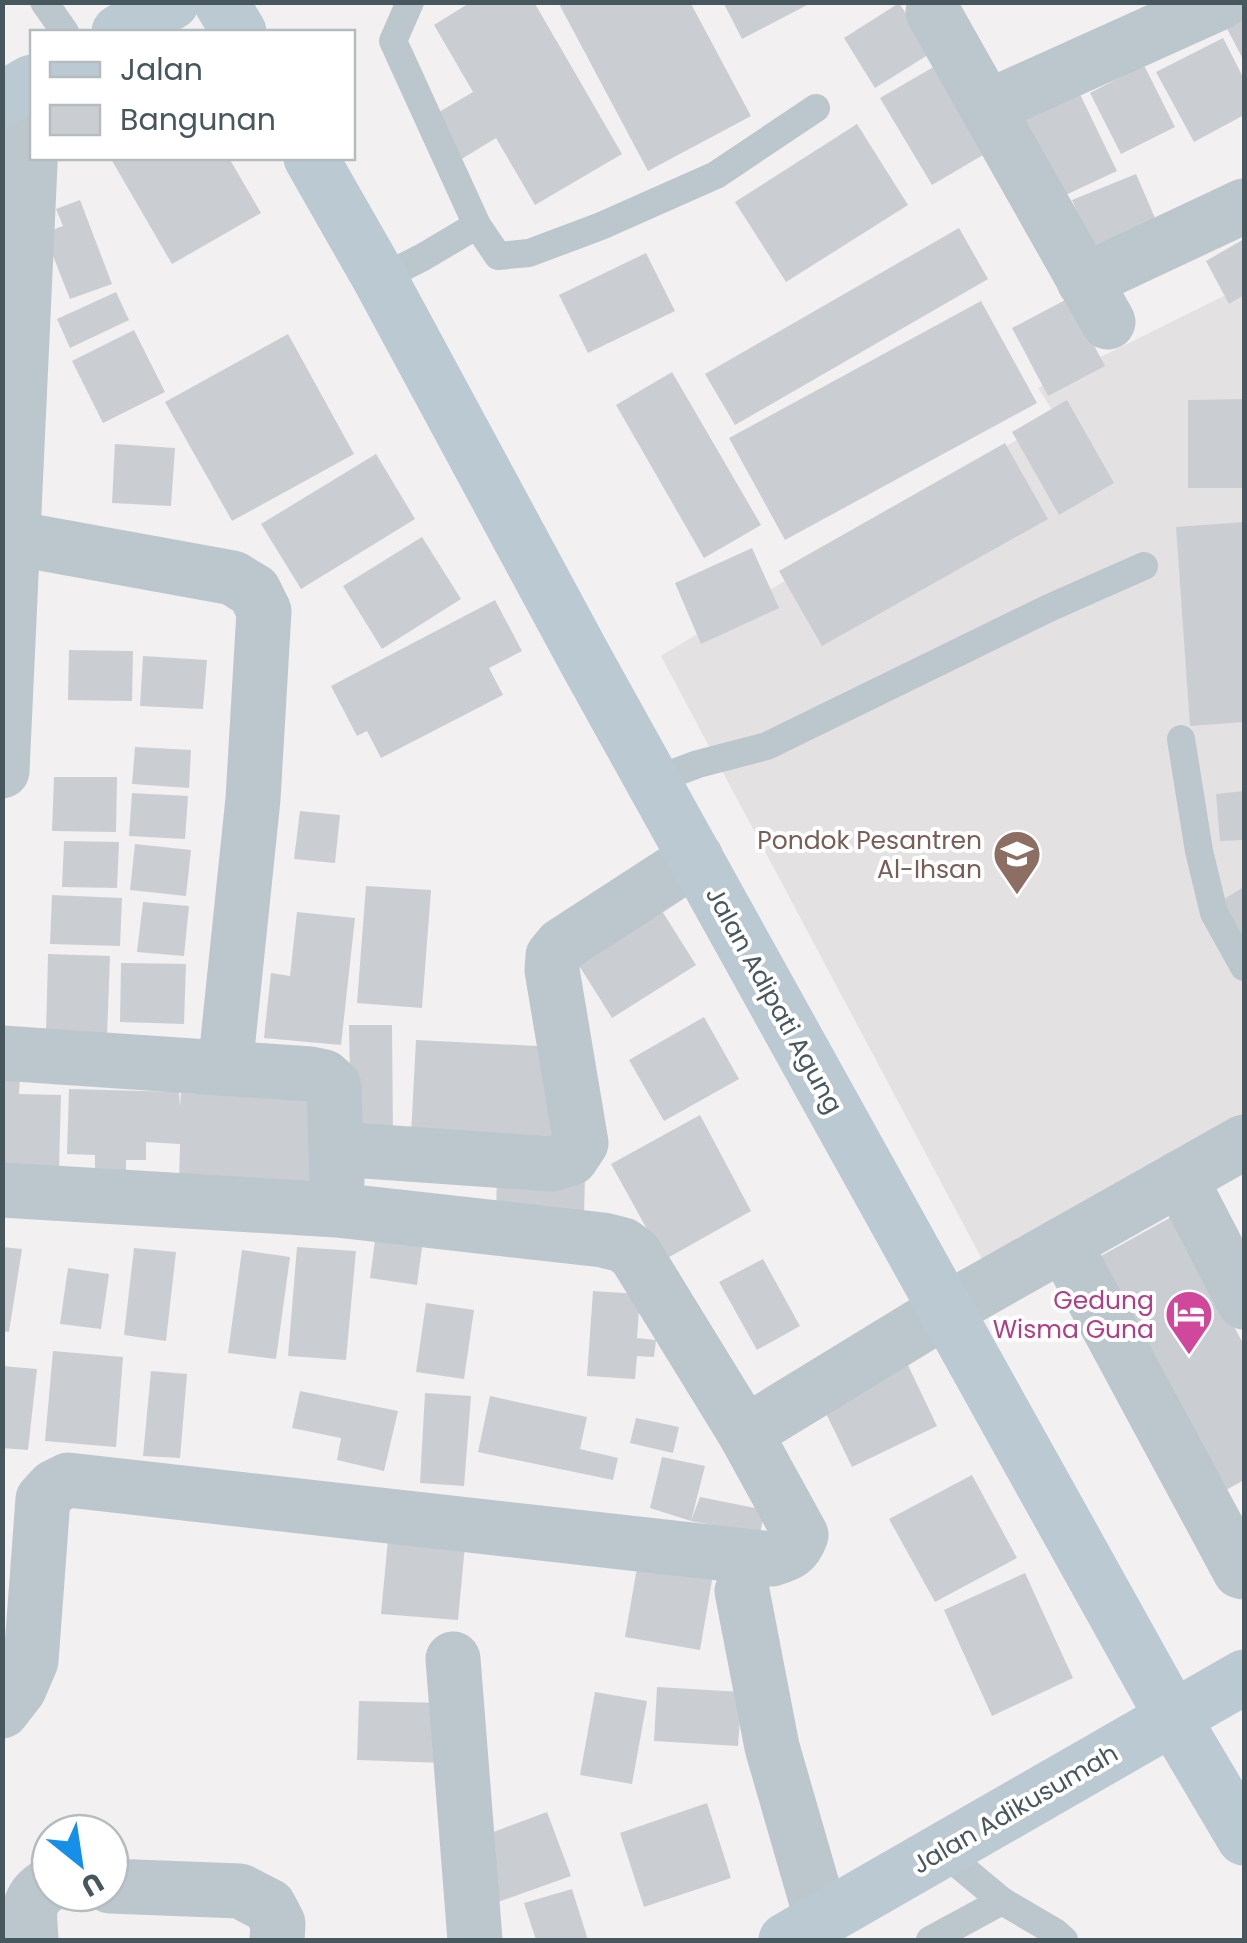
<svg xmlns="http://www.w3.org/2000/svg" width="1247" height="1943" viewBox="0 0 1247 1943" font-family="Poppins,sans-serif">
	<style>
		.education { fill: #e3e1e2 }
		.building { fill: #caced3 }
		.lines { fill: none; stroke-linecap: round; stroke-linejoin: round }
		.lane { stroke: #bbc7cd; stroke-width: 28 }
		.street { stroke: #bbc7cd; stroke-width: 55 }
		.secondary { stroke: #bbcad2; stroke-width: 55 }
		.labels { text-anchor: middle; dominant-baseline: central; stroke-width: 8; stroke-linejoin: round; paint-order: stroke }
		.education-label { font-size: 25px; fill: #785e54; stroke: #fff; text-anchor: end }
		.street-label { font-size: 25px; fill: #47575e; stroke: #fff }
		.hotel-label { font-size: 25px; fill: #b23c85; stroke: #fff; text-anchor: end }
	</style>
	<rect width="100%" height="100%" fill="#f2f0f0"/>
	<!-- education -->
	<polygon class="education" points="1244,286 1244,1137 992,1278 661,656 1056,416 1038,388"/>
	<!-- building -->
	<g class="building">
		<polygon points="471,2 534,2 622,154 535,205 496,138 460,160 434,115 473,92 434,25"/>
		<polygon points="558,2 690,2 751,116 648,171"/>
		<polygon points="723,2 813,2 742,39"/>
		<polygon points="899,3 931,53 875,88 844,38"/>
		<polygon points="1244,12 1244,61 1224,23"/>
		<polygon points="1223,38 1244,79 1244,115 1194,142 1156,72"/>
		<polygon points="937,65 988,152 932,185 880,98"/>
		<polygon points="1144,65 1175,127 1121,154 1090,93"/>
		<polygon points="1077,88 1117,171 1057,199 1019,116"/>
		<polygon points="857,124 908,205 786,282 735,202"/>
		<polygon points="114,158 229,158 261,213 172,264 111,159"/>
		<polygon points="1136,174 1158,225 1094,252 1072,200"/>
		<polygon points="80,200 112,284 70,299 44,233 63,226 56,209"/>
		<polygon points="959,228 988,279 735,425 705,374"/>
		<polygon points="1244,239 1244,295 1229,304 1206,261"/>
		<polygon points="646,253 675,311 588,353 559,295"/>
		<polygon points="116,292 129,320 70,348 57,319"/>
		<polygon points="1069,298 1105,366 1048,396 1012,328"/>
		<polygon points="981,301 1037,403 785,540 729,438"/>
		<polygon points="134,330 165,392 103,423 72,361"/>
		<polygon points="288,334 354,454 232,521 165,402"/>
		<polygon points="672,372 761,525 704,558 616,405"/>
		<polygon points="1244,399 1244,488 1188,488 1188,400"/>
		<polygon points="1067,400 1114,483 1059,515 1012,432"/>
		<polygon points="1005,443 1048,519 822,646 779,571"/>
		<polygon points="115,444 175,448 171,506 112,503"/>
		<polygon points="376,454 415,519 301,589 261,524"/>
		<polygon points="1244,522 1244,722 1190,726 1176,527"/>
		<polygon points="422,537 461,599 382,649 343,586"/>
		<polygon points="752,548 779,608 701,644 675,583"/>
		<polygon points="495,600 522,651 489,668 503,695 381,758 367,731 357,736 331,686"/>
		<polygon points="69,650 133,651 132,701 68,700"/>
		<polygon points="143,656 207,660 203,709 140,706"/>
		<polygon points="135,747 191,750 189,788 132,784"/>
		<polygon points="54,777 117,777 116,832 52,831"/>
		<polygon points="1244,791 1244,840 1220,841 1216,794"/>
		<polygon points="132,793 188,796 185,839 129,836"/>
		<polygon points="300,811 340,815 335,863 294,859"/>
		<polygon points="64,841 119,842 117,888 62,887"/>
		<polygon points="135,844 191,850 186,896 130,890"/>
		<polygon points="366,886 431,890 422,1008 357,1003"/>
		<polygon points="1244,887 1244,945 1219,902"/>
		<polygon points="52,895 122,898 120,946 50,944"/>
		<polygon points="143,902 189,906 184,956 137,952"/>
		<polygon points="657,903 696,965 612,1018 573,956"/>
		<polygon points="297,912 355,918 341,1045 264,1038 271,973 290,976"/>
		<polygon points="48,954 110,956 107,1036 46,1034"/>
		<polygon points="121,963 186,964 184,1024 120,1022"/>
		<polygon points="704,1017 739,1079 664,1121 629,1060"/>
		<polygon points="349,1025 392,1025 393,1135 351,1136"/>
		<polygon points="416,1040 557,1047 553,1141 411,1135"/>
		<polygon points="2,1075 20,1075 19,1094 61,1095 59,1170 2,1169"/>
		<polygon points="69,1089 179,1092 180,1106 181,1093 325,1097 322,1189 179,1185 180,1144 146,1142 146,1160 126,1160 126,1180 95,1179 95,1155 67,1154"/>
		<polygon points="700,1115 751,1211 664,1260 611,1164"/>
		<polygon points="497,1174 585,1176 584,1216 496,1214"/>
		<polygon points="1173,1216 1244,1345 1244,1480 1212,1498 1083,1266"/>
		<polygon points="376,1233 423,1240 417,1285 370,1278"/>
		<polygon points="2,1247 22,1249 9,1332 2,1331"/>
		<polygon points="297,1247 356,1251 346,1360 288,1356"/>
		<polygon points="134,1248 176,1252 166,1341 124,1335"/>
		<polygon points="242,1250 290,1257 276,1359 228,1353"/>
		<polygon points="763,1259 800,1326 757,1350 719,1282"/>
		<polygon points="68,1268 109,1274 101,1329 60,1324"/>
		<polygon points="593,1291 640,1294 637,1338 656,1340 654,1357 637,1356 635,1379 587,1376"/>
		<polygon points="426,1303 474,1310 464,1379 416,1372"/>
		<polygon points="53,1351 123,1357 116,1447 45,1441"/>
		<polygon points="905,1359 937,1426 852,1467 820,1401"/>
		<polygon points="2,1366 37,1369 28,1450 2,1448"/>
		<polygon points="151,1371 187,1374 180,1458 143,1456"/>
		<polygon points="300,1391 398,1411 384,1471 337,1460 341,1438 292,1428"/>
		<polygon points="425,1393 471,1396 464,1486 420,1483"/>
		<polygon points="490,1396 587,1417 580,1449 618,1458 613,1480 478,1452"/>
		<polygon points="636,1418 679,1427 673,1453 630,1443"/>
		<polygon points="662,1457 705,1466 691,1521 700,1497 765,1510 760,1534 691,1521 650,1508"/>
		<polygon points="972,1475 1017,1558 935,1602 889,1519"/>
		<polygon points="388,1539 465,1545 458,1620 381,1614"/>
		<polygon points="638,1562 713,1574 700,1650 625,1637"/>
		<polygon points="1025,1573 1073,1678 992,1716 944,1610"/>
		<polygon points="657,1687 742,1692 738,1746 654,1741"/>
		<polygon points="595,1692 647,1701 632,1784 580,1775"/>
		<polygon points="359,1701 446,1703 443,1763 357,1760"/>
		<polygon points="707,1803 731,1878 644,1907 620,1833"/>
		<polygon points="547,1812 571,1876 495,1903 472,1840"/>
		<polygon points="572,1889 588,1940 536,1940 524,1903"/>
	</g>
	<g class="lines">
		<!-- lane -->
		<g class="lane">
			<polyline points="44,2 65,32"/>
			<polyline points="410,2 393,41 477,225"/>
			<polyline points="380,279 423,257 477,225 498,256 529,253 601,226 716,175 816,108"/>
			<polyline points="1181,739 1199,851 1214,913 1244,967"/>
			<polyline points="652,781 698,764 767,746 1049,608 1144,566"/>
			<polyline points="942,1851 1002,1901 1055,1932 1064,1940"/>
			<polyline points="930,1940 1002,1901"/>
		</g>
		<!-- street -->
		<g class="street">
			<polyline points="933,12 1108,322"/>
			<polyline points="988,107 1221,2"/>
			<polyline points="1084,281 1244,206"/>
			<polyline points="13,538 233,578 254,591 264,611 253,799 225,1069"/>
			<polyline points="2,771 32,121"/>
			<polyline points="2,1053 310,1074 324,1077 334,1086 337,1182"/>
			<polyline points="337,1149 552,1164 571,1158 581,1143 552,970 553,956 562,945 696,858"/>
			<polyline points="1180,1178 1244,1302"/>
			<polyline points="2,1190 337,1210 603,1240 623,1245 635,1254 745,1433 946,1310 1244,1142"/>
			<polyline points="1064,1244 1240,1571 1244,1572"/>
			<polyline points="742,1591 772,1747 822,1920"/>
			<polyline points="453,1659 475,1940"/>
			<path d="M2,1711L19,1689L31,1661L43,1499L54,1487L68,1480L772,1559C788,1554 795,1552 801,1535L745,1433"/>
			<polyline points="110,1886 240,1891 269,1906 278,1923 277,1940"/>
			<path d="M31,1940C30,1914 24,1899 50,1884"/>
		</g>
		<!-- secondary -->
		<g class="secondary">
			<polyline points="221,2 239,32"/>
			<polyline points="119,32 172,2"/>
			<polyline points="2,99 32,82"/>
			<polyline points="311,158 380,279 585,659 946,1310 1173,1718 1244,1838"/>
			<polyline points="786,1940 1244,1677"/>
		</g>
	</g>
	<!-- icons -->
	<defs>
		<g id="school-pin" transform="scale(2.5)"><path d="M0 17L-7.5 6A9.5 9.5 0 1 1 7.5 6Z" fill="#8d6e63" stroke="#fff"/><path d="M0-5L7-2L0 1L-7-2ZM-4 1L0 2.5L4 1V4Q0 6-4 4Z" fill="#fff"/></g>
		<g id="hotel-pin" transform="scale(2.5)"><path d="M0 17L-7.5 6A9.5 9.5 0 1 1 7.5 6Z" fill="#d1479c" stroke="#fff"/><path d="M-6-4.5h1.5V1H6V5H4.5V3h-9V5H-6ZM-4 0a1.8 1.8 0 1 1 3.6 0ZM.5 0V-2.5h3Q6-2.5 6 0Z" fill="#fff"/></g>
	</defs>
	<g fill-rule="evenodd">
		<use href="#school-pin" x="1017" y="854"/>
		<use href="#hotel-pin" x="1189" y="1314"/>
	</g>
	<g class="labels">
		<!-- education labels -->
		<g class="education-label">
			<text x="982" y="840">Pondok Pesantren<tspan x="982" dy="29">Al-Ihsan</tspan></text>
		</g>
		<!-- street labels -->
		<g class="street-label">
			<text transform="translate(774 1000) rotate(61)">Jalan Adipati Agung</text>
			<text transform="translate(1015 1809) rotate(-30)">Jalan Adikusumah</text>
		</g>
		<!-- hotel labels -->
		<g class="hotel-label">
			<text x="1154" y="1300">Gedung<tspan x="1154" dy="29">Wisma Guna</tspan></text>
		</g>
	</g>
	<!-- border -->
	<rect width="1247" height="1943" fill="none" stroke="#47575e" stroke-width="10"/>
	<!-- legend -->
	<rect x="30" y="30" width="325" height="130" fill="#ffffff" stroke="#b5bcbf" stroke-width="2.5"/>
	<rect x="50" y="62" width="50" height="15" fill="#bbcad2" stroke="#b5bcbf" stroke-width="2.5"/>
	<text x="120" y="80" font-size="30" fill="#47575e">Jalan</text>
	<rect x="50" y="105" width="50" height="30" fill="#caced3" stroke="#b5bcbf" stroke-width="2.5"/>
	<text x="120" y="130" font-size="30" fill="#47575e">Bangunan</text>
	<!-- north arrow -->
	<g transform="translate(80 1863) rotate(150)"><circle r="48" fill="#ffffff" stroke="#b5bcbf" stroke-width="2.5"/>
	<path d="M0-8L18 38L0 25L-18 38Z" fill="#158fe8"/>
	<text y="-15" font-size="28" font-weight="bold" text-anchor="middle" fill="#47575e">U</text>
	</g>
</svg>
